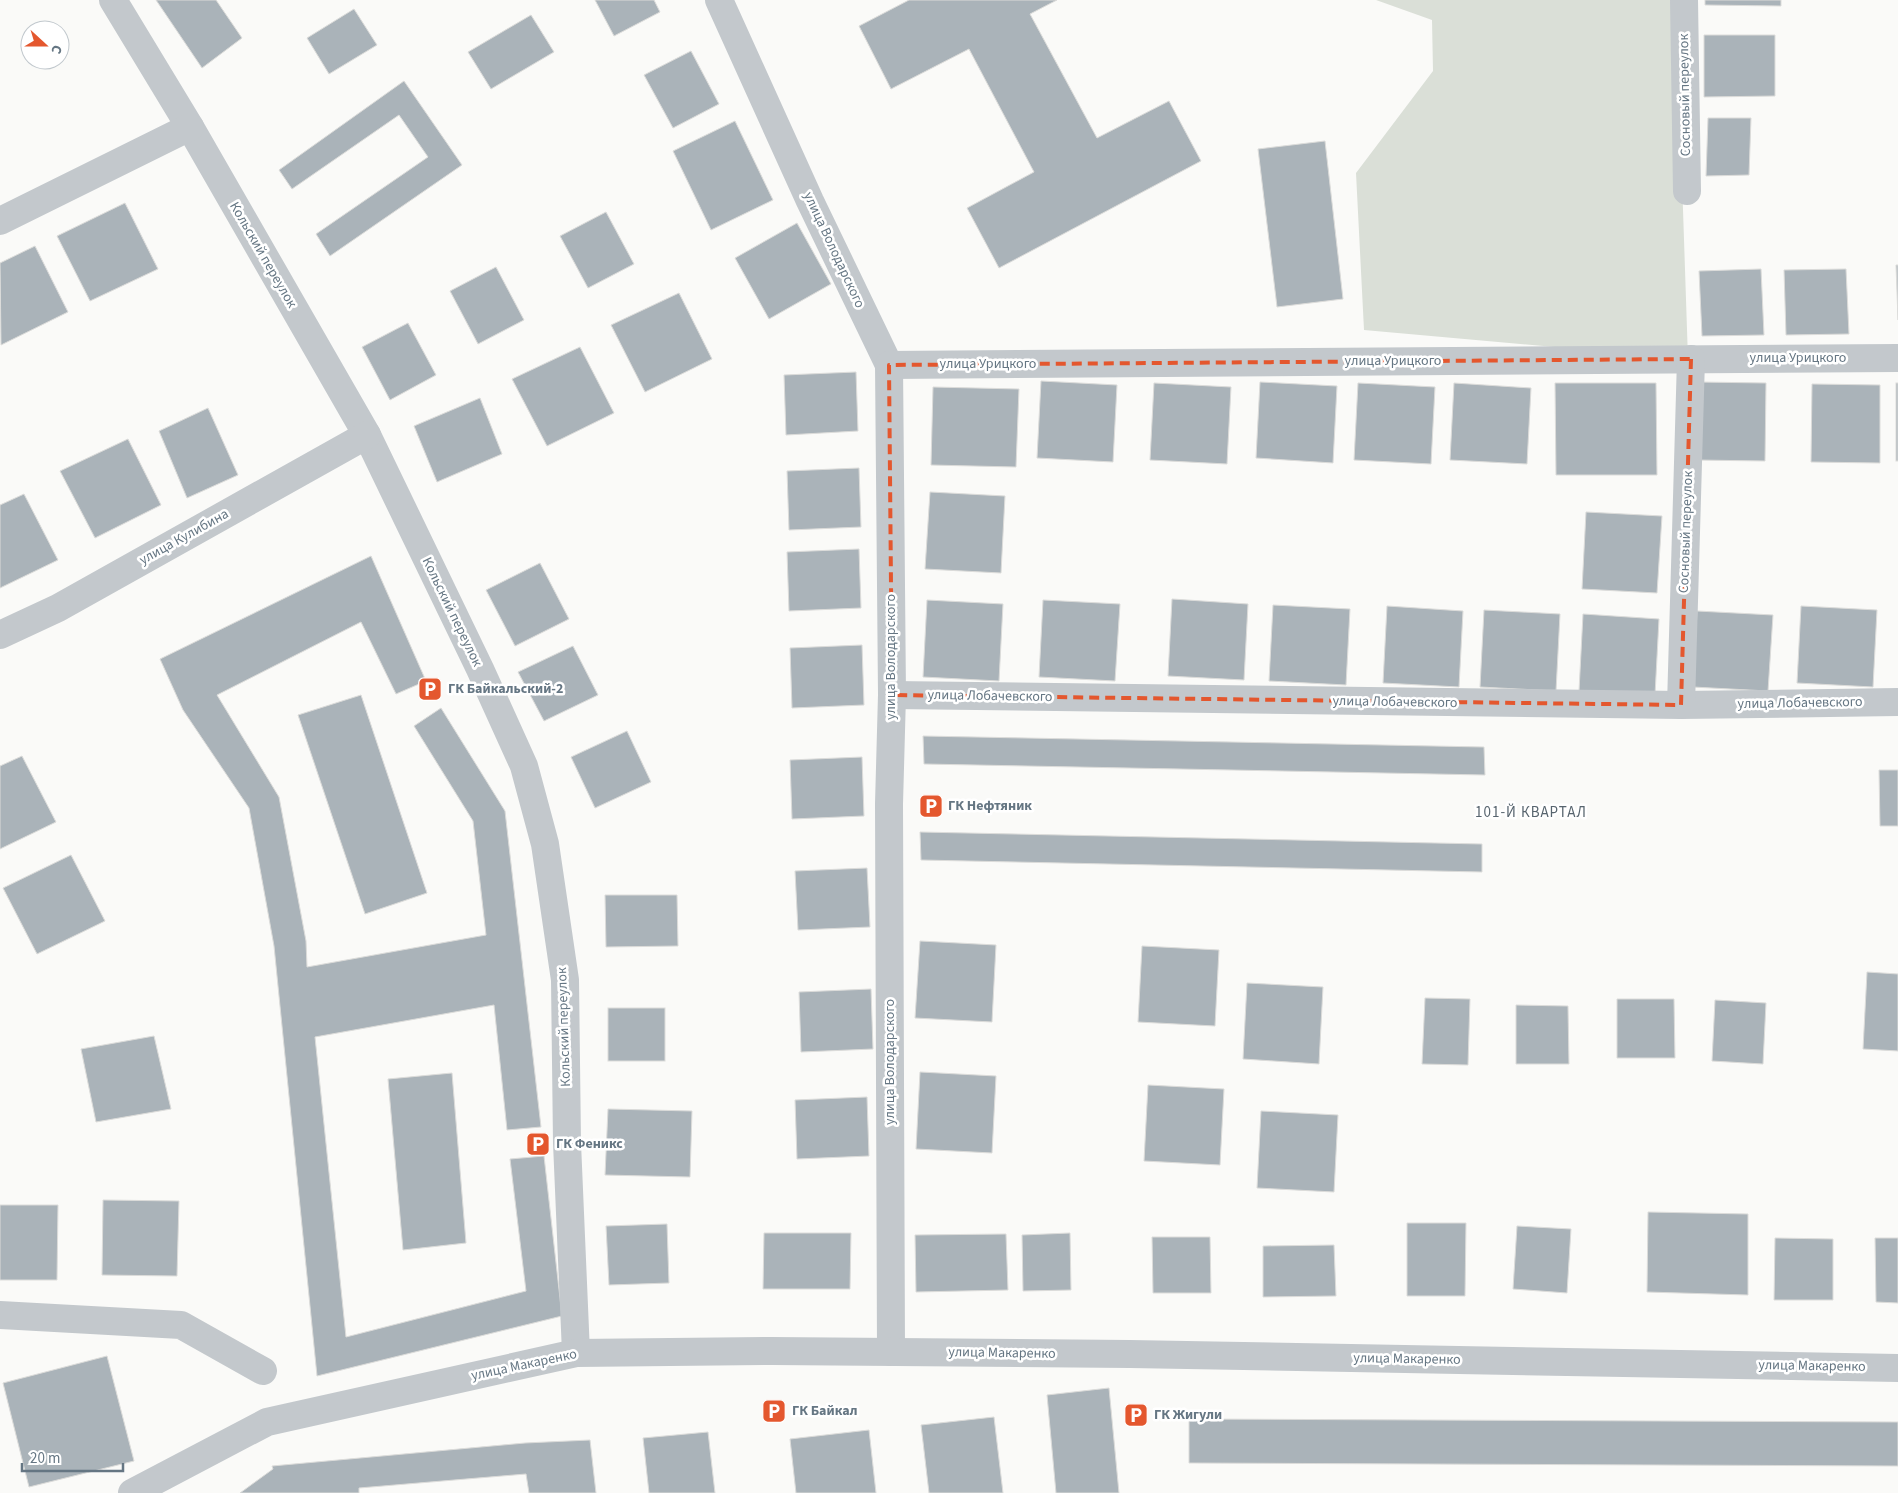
<svg xmlns="http://www.w3.org/2000/svg" width="1898" height="1493" viewBox="0 0 1898 1493" font-family="'Source Sans 3',sans-serif">
	<style>
		.green { fill: #dadfd7 }
		.building { fill: #aab3b9; stroke: #dcdcda }
		.lines { fill: none; stroke-linecap: round; stroke-linejoin: round }
		.street { stroke: #c3c8cc; stroke-width: 28 }
		.marked { fill: none; stroke: #e4572e; stroke-width: 4; stroke-dasharray: 10 6; stroke-linejoin: round }
		.labels { text-anchor: middle; dominant-baseline: central; stroke-width: 5; stroke-linejoin: round; paint-order: stroke }
		.street-label { font-size: 14px; fill: #657683; stroke: #fff }
		.poi-label { font-size: 14px; font-weight: bold; fill: #657683; stroke: #fff; text-anchor: start }
		.neighbourhood-label { font-size: 15px; letter-spacing: 1px; fill: #57646e; stroke: #fff }
	</style>
	<rect width="100%" height="100%" fill="#fafaf8"/>
	<!-- green -->
	<polygon class="green" points="1376,0 1676,0 1688,359 1364,330 1356,173 1433,71 1432,20"/>
	<!-- building -->
	<g class="building">
		<polygon points="156,0 216,0 242,38 202,68"/>
		<polygon points="595,0 654,0 660,12 614,36"/>
		<polygon points="909,0 1057,0 1030,14 1097,138 1169,101 1201,161 999,268 967,208 1034,172 969,49 891,89 859,26"/>
		<polygon points="1705,0 1781,0 1781,6 1705,5"/>
		<polygon points="354,9 377,45 329,74 307,38"/>
		<polygon points="531,15 554,52 491,89 468,52"/>
		<polygon points="1704,35 1775,35 1775,96 1704,97"/>
		<polygon points="691,51 719,104 673,128 644,75"/>
		<polygon points="404,81 462,165 330,256 316,234 428,157 399,115 292,189 279,170"/>
		<polygon points="1708,118 1751,118 1749,175 1706,176"/>
		<polygon points="735,121 773,200 711,230 673,151"/>
		<polygon points="1325,141 1343,299 1277,307 1258,149"/>
		<polygon points="125,203 158,269 90,301 57,236"/>
		<polygon points="606,212 634,264 588,288 560,236"/>
		<polygon points="797,223 831,284 769,319 735,258"/>
		<polygon points="35,246 68,312 1,345 0,263"/>
		<polygon points="1896,265 1898,265 1898,320"/>
		<polygon points="496,267 524,320 478,344 450,291"/>
		<polygon points="1761,269 1764,335 1702,336 1699,271"/>
		<polygon points="1846,269 1849,334 1786,335 1784,270"/>
		<polygon points="679,293 712,359 645,392 611,325"/>
		<polygon points="408,323 436,375 390,400 362,347"/>
		<polygon points="580,347 614,413 547,446 512,379"/>
		<polygon points="856,372 858,431 786,435 784,375"/>
		<polygon points="1041,381 1117,385 1113,462 1037,458"/>
		<polygon points="1260,382 1337,386 1333,463 1256,458"/>
		<polygon points="1697,382 1766,383 1765,461 1697,460"/>
		<polygon points="1154,383 1231,387 1227,464 1150,460"/>
		<polygon points="1358,383 1435,387 1431,464 1354,460"/>
		<polygon points="1454,383 1531,388 1527,464 1450,460"/>
		<polygon points="1555,383 1656,383 1657,475 1556,475"/>
		<rect x="1896" y="383" width="2" height="78"/>
		<polygon points="1812,384 1880,385 1880,463 1811,462"/>
		<polygon points="933,387 1019,389 1016,467 931,465"/>
		<polygon points="480,398 502,454 437,482 414,426"/>
		<polygon points="208,408 238,475 187,498 159,431"/>
		<polygon points="128,439 161,505 95,538 60,471"/>
		<polygon points="859,468 861,527 789,530 787,471"/>
		<polygon points="930,492 1005,496 1001,573 925,569"/>
		<polygon points="24,494 58,560 0,588 0,505"/>
		<polygon points="1586,512 1662,516 1657,593 1582,589"/>
		<polygon points="859,549 861,608 789,611 787,552"/>
		<polygon points="371,556 426,681 396,694 361,622 217,695 279,797 306,941 307,967 486,935 473,821 414,726 441,708 505,811 541,1127 507,1130 494,1005 315,1037 346,1337 526,1291 510,1159 544,1156 562,1316 317,1376 274,946 249,808 183,710 160,659"/>
		<polygon points="540,563 569,619 515,646 486,590"/>
		<polygon points="1172,599 1248,604 1244,680 1168,676"/>
		<polygon points="927,600 1003,604 999,681 923,677"/>
		<polygon points="1043,600 1120,604 1115,681 1039,677"/>
		<polygon points="1273,605 1350,609 1346,685 1269,681"/>
		<polygon points="1387,606 1463,611 1459,687 1383,683"/>
		<polygon points="1801,606 1877,610 1873,687 1797,683"/>
		<polygon points="1484,610 1560,614 1556,691 1480,687"/>
		<polygon points="1697,611 1773,615 1768,691 1693,687"/>
		<polygon points="1583,614 1659,619 1655,695 1579,691"/>
		<polygon points="862,645 864,705 792,708 790,648"/>
		<polygon points="573,646 598,695 544,721 518,672"/>
		<polygon points="361,695 427,893 365,914 298,715"/>
		<polygon points="627,731 651,782 595,808 571,757"/>
		<polygon points="923,736 1484,747 1485,775 924,764"/>
		<polygon points="22,756 56,822 0,849 0,766"/>
		<polygon points="862,757 864,816 792,819 790,760"/>
		<polygon points="1879,770 1898,770 1898,826 1880,826"/>
		<polygon points="920,832 1482,844 1482,872 921,860"/>
		<polygon points="71,855 105,921 37,954 3,888"/>
		<polygon points="867,868 870,927 798,930 795,871"/>
		<polygon points="605,895 677,895 678,946 606,947"/>
		<polygon points="920,941 996,945 992,1022 915,1018"/>
		<polygon points="1142,946 1219,950 1215,1026 1138,1022"/>
		<polygon points="1867,972 1898,974 1898,1051 1863,1049"/>
		<polygon points="1247,983 1323,987 1319,1064 1243,1059"/>
		<polygon points="871,989 873,1049 801,1052 799,992"/>
		<polygon points="1425,998 1470,999 1468,1065 1422,1064"/>
		<polygon points="1617,999 1674,999 1675,1058 1617,1058"/>
		<polygon points="1715,1000 1766,1003 1763,1064 1712,1061"/>
		<polygon points="1516,1005 1568,1006 1569,1064 1516,1064"/>
		<rect x="608" y="1008" width="57" height="53"/>
		<polygon points="154,1036 171,1109 96,1122 81,1049"/>
		<polygon points="920,1072 996,1076 992,1153 916,1149"/>
		<polygon points="452,1073 466,1243 403,1250 388,1079"/>
		<polygon points="1148,1085 1224,1089 1220,1165 1144,1161"/>
		<polygon points="867,1097 869,1156 797,1159 795,1100"/>
		<polygon points="608,1109 692,1111 690,1177 605,1175"/>
		<polygon points="1261,1111 1338,1115 1334,1192 1257,1188"/>
		<polygon points="103,1200 179,1201 177,1276 102,1275"/>
		<polygon points="0,1205 58,1205 57,1280 0,1280"/>
		<polygon points="1648,1212 1748,1214 1748,1295 1647,1292"/>
		<polygon points="1407,1223 1466,1223 1465,1296 1407,1296"/>
		<polygon points="667,1224 669,1283 609,1285 606,1226"/>
		<polygon points="1517,1226 1571,1229 1567,1293 1513,1289"/>
		<polygon points="764,1233 851,1233 850,1289 763,1289"/>
		<polygon points="1070,1233 1071,1290 1023,1291 1022,1235"/>
		<polygon points="1006,1234 1008,1290 916,1292 915,1235"/>
		<polygon points="1152,1237 1210,1237 1211,1293 1153,1293"/>
		<polygon points="1775,1238 1833,1239 1833,1300 1774,1300"/>
		<polygon points="1875,1238 1898,1238 1898,1303 1876,1302"/>
		<polygon points="1334,1245 1336,1296 1263,1297 1263,1246"/>
		<polygon points="107,1356 134,1461 29,1487 3,1383"/>
		<polygon points="1109,1388 1119,1493 1056,1493 1047,1395"/>
		<polygon points="994,1417 1003,1493 929,1493 921,1425"/>
		<polygon points="1189,1419 1898,1422 1898,1466 1189,1463"/>
		<polygon points="869,1430 876,1493 796,1493 790,1439"/>
		<polygon points="708,1432 715,1493 649,1493 643,1438"/>
		<polygon points="590,1440 596,1493 529,1493 526,1474 359,1488 359,1493 240,1493 273,1469 272,1466 525,1443"/>
	</g>
	<g class="lines">
		<!-- street -->
		<g class="street">
			<polyline points="113,0 190,127 367,435 480,669 524,766 545,844 565,980 567,1143 576,1353"/>
			<polyline points="719,0 810,201 889,365 892,695 889,804 891,1352"/>
			<polyline points="1684,0 1687,191"/>
			<polyline points="0,221 190,127"/>
			<polyline points="889,365 1898,358"/>
			<polyline points="0,635 58,608 367,435"/>
			<polyline points="892,695 1681,705 1898,702"/>
			<polyline points="1681,705 1691,359"/>
			<polyline points="0,1315 181,1325 263,1371"/>
			<polyline points="132,1493 267,1422 576,1353 772,1351 1130,1354 1898,1368"/>
		</g>
	</g>
	<!-- marked area -->
	<path class="marked" d="M1691,359L1681,705L892,695L889,365Z"/>
	<!-- icons -->
	<defs>
		<g id="parking-square" transform="scale(1.25)"><rect x="-9" y="-9" width="18" height="18" rx="4" fill="#e4572e" stroke="#fff"/><path d="M-3.5-5.5H1a3.5 3.5 0 0 1 0 7H-1V5.5H-3.5ZM-1-3.4V-.6H.8a1.4 1.4 0 0 0 0-2.8Z" fill="#fff"/></g>
	</defs>
	<g fill-rule="evenodd">
		<use href="#parking-square" x="430" y="689"/>
		<use href="#parking-square" x="931" y="806"/>
		<use href="#parking-square" x="538" y="1144"/>
		<use href="#parking-square" x="774" y="1411"/>
		<use href="#parking-square" x="1136" y="1415"/>
	</g>
	<g class="labels">
		<!-- street labels -->
		<g class="street-label">
			<text transform="translate(1685 95) rotate(-91)">Сосновый переулок</text>
			<text transform="translate(834 250) rotate(65)">улица Володарского</text>
			<text transform="translate(263 255) rotate(60)">Кольский переулок</text>
			<text x="1798" y="358">улица Урицкого</text>
			<text x="1393" y="361">улица Урицкого</text>
			<text x="988" y="364">улица Урицкого</text>
			<text transform="translate(1686 532) rotate(-88)">Сосновый переулок</text>
			<text transform="translate(184 537) rotate(-29)">улица Кулибина</text>
			<text transform="translate(452 612) rotate(64)">Кольский переулок</text>
			<text transform="translate(891 657) rotate(-90)">улица Володарского</text>
			<text transform="translate(990 696) rotate(1)">улица Лобачевского</text>
			<text transform="translate(1395 702) rotate(1)">улица Лобачевского</text>
			<text transform="translate(1800 703) rotate(-1)">улица Лобачевского</text>
			<text transform="translate(564 1027) rotate(-92)">Кольский переулок</text>
			<text transform="translate(890 1062) rotate(-90)">улица Володарского</text>
			<text transform="translate(1002 1353) rotate(1)">улица Макаренко</text>
			<text transform="translate(1407 1359) rotate(1)">улица Макаренко</text>
			<text transform="translate(524 1365) rotate(-12)">улица Макаренко</text>
			<text transform="translate(1812 1366) rotate(1)">улица Макаренко</text>
		</g>
		<!-- poi labels -->
		<g class="poi-label">
			<text x="448" y="689">ГК Байкальский-2</text>
			<text x="948" y="806">ГК Нефтяник</text>
			<text x="556" y="1144">ГК Феникс</text>
			<text x="792" y="1411">ГК Байкал</text>
			<text x="1154" y="1415">ГК Жигули</text>
		</g>
		<!-- neighbourhood labels -->
		<g class="neighbourhood-label">
			<text x="1531" y="812">101-Й КВАРТАЛ</text>
		</g>
	</g>
	<!-- north arrow -->
	<g transform="translate(45 45) rotate(111)"><circle r="24" fill="#ffffff" stroke="#c1c8cd"/>
	<path d="M0-4L9 19L0 12L-9 19Z" fill="#e4572e"/>
	<text y="-8" font-size="14" font-weight="bold" text-anchor="middle" fill="#657683">С</text>
	</g>
	<!-- scale -->
	<path d="M22 1463v8h101v-8" fill="none" stroke="#657683" stroke-width="2.5"/>
	<text x="30" y="1463" font-size="15" fill="#657683" stroke="#ffffff" stroke-width="4" paint-order="stroke">20 m</text>
</svg>
